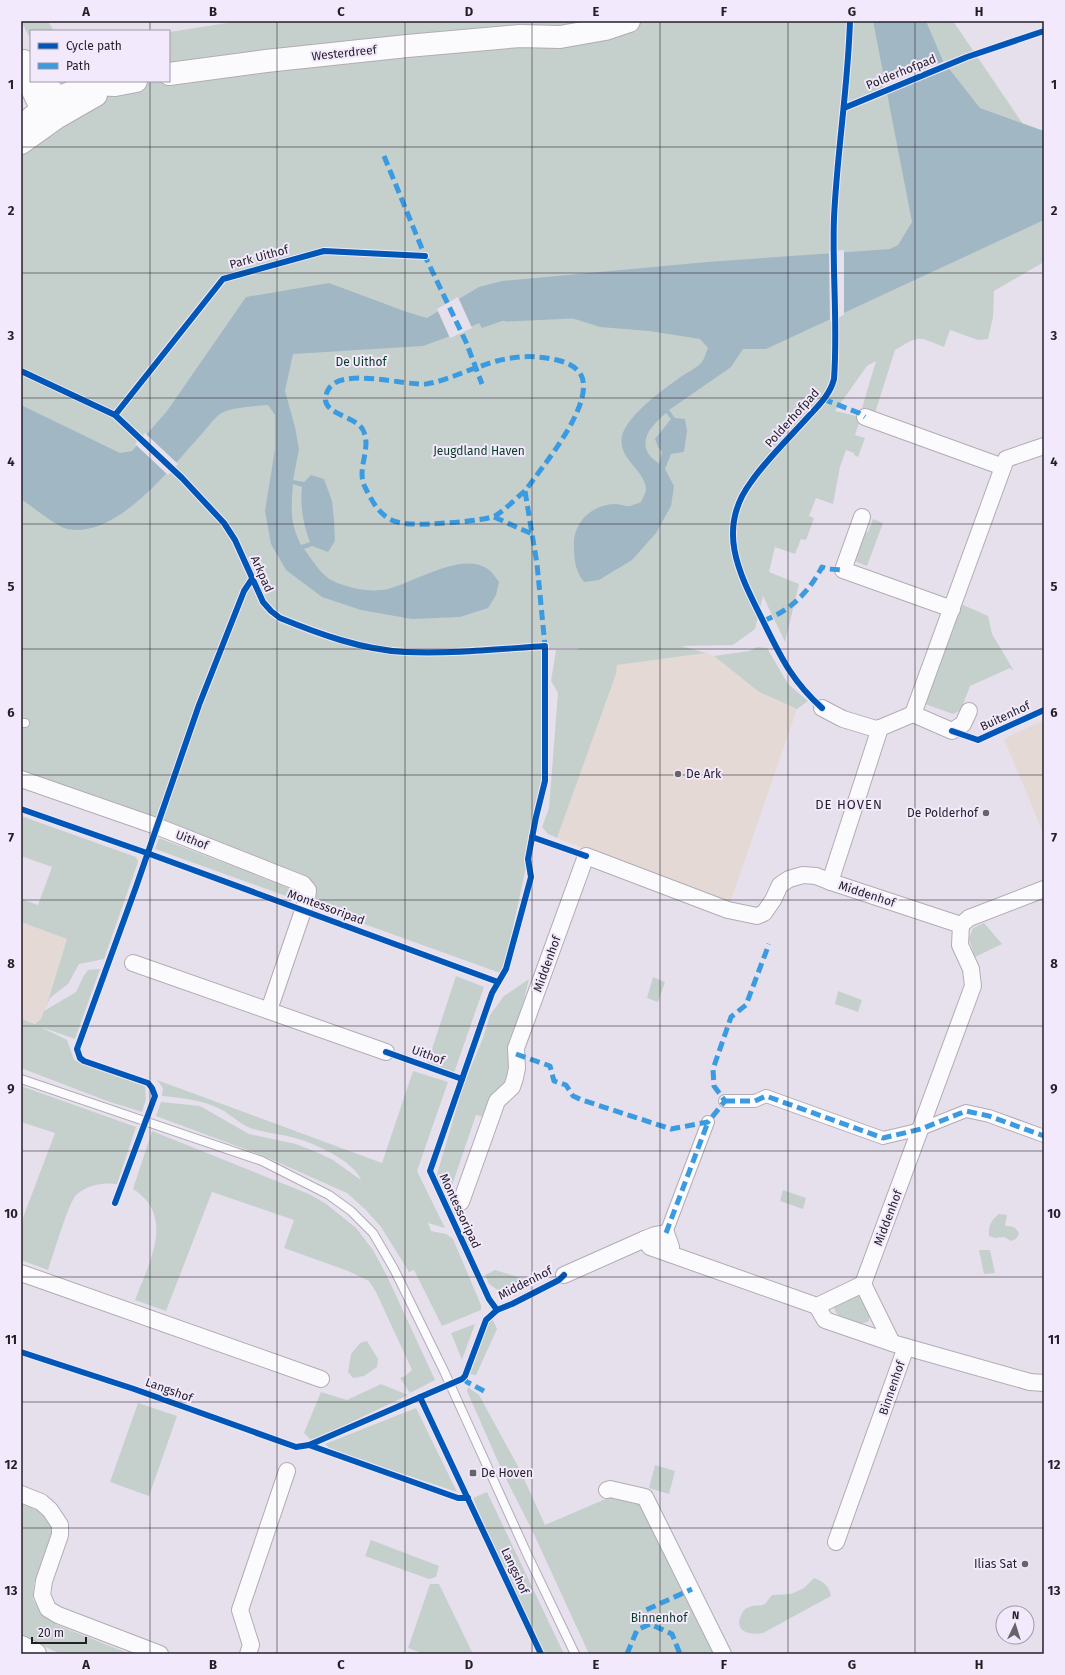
<svg xmlns="http://www.w3.org/2000/svg" width="1065" height="1675" viewBox="0 0 1065 1675" font-family="'Fira Sans',sans-serif">
	<style>
		.education { fill: #e5d9d5 }
		.green { fill: #c5d0cd }
		.water { fill: #a2b7c4; fill-rule: evenodd }
		.pier { fill: #e6e0ed }
		.lines { fill: none; stroke-linecap: round; stroke-linejoin: round }
		.canal { stroke: #a2b7c4; stroke-width: 19 }
		.service-casing { stroke: #b1acb5; stroke-width: 10 }
		.pedestrian-casing { stroke: #b1acb5; stroke-width: 14 }
		.minor-casing { stroke: #b1acb5; stroke-width: 18 }
		.tertiary-casing { stroke: #b1acb5; stroke-width: 22 }
		.secondary-casing { stroke: #b1acb5; stroke-width: 24 }
		.service { stroke: #fbfafc; stroke-width: 8 }
		.pedestrian { stroke: #fbfafc; stroke-width: 12 }
		.minor { stroke: #fbfafc; stroke-width: 16 }
		.tertiary { stroke: #fbfafc; stroke-width: 20 }
		.secondary { stroke: #fbfafc; stroke-width: 22 }
		.quiet { stroke: #3c9be0; stroke-width: 5; stroke-dasharray: 10 5; stroke-linecap: butt }
		.cycleway-casing { stroke: #f2e9fc; stroke-width: 8 }
		.cycleway { stroke: #0057b8; stroke-width: 6 }
		.grid { fill: none; stroke: #231f27; stroke-width: 1; stroke-opacity: 0.55 }
		.poi-dot { fill: #67636c; stroke: #f2e9fc; stroke-width: 1.5 }
		.labels { text-anchor: middle; dominant-baseline: central; stroke-width: 4; stroke-linejoin: round; paint-order: stroke }
		.street-label { font-size: 12px; fill: #231f27; stroke: #f2e9fc }
		.park-label { font-size: 12px; fill: #063c23; stroke: #f2e9fc }
		.poi-label { font-size: 12px; fill: #231f27; stroke: #f2e9fc; text-anchor: start }
		.neighbourhood-label { font-size: 13px; letter-spacing: 1px; fill: #231f27; stroke: #f2e9fc }
		.neatline { fill: none; stroke: #231f27; stroke-width: 1.5 }
		.grid-label { font-size: 13px; text-anchor: middle; font-weight: bold; fill: #231f27 }
	</style>
	<rect width="100%" height="100%" fill="#e6e0ed"/>
	<!-- education -->
	<g class="education">
		<polygon points="706,653 714,656 760,693 797,709 730,903 557,838 616,674 617,665"/>
		<polygon points="1044,720 1044,835 1004,739"/>
		<polygon points="21,922 67,939 46,1007 41,1019 35,1024 21,1019"/>
	</g>
	<!-- green -->
	<g class="green">
		<polygon points="21,21 48,21 54,31 31,31 31,40"/>
		<path d="M240,21H953L1044,155V262L994,291L993,317L988,339L978,340L950,330L944,347C917,336 920,335 895,350L875,413L862,408L876,361L867,366L835,411L861,417L855,435L865,438L858,457L854,455V453L846,450L840,467L833,504L816,498L809,516L814,518L806,540L801,539L795,554L775,547L769,572L799,584L785,642L763,596L755,629L733,645L681,646L706,653L617,665L616,674L557,838L548,834L542,827L549,808L558,693L551,681L556,650H577L580,648H545L541,797L503,974L314,906L316,896L179,839L21,788V144L106,81H169V32Z"/>
		<polygon points="873,519 883,523 867,566 852,560 863,531 868,532"/>
		<polygon points="961,604 988,616 992,634 1014,671 1010,668 970,686 961,710 953,714 925,704"/>
		<polygon points="758,647 767,648 788,684 808,701 797,709 759,692 714,656 749,651"/>
		<polygon points="21,816 136,857 138,862 104,959 79,964 68,984 50,998 46,1007 67,939 21,922 21,899 38,905 52,867 21,856"/>
		<polygon points="159,838 297,891 300,901 155,849"/>
		<polygon points="984,923 1002,944 975,957 969,939 973,928"/>
		<polygon points="100,969 75,1039 41,1027 67,1040 74,1060 145,1086 146,1099 142,1112 107,1101 21,1068 21,1019 35,1024 41,1019 44,1011 76,992 83,977 88,970"/>
		<polygon points="456,976 484,987 454,1073 427,1064"/>
		<polygon points="653,977 665,982 658,1002 647,998"/>
		<polygon points="529,979 512,1048 506,1084 484,1117 476,1115 448,1197 459,1213 452,1218 441,1202 436,1178 463,1086 483,1038 490,1015 504,996"/>
		<polygon points="838,991 862,1000 858,1012 835,1004"/>
		<path d="M413,1071L448,1082L417,1171L445,1228L428,1223L431,1231L446,1234L453,1239L481,1305V1310L442,1326L414,1270L409,1272L381,1227L366,1210L347,1193L266,1157L156,1116L161,1102L200,1106L249,1134L296,1144L314,1151L333,1160L361,1180C354,1161 314,1143 295,1138C281,1134 264,1133 250,1128C241,1124 233,1117 224,1111C204,1100 184,1098 162,1096L163,1088L157,1080L382,1163Z"/>
		<path d="M21,1086L136,1127L117,1184C103,1182 87,1185 76,1195C68,1204 53,1256 48,1270L21,1260V1223L55,1133L21,1122Z"/>
		<path d="M152,1131L309,1194L325,1203L356,1228L373,1250L387,1276L435,1380L410,1393L400,1378L405,1376L412,1370L376,1292L369,1281L348,1271L284,1248L294,1220L212,1192L166,1311L135,1300C149,1263 176,1216 133,1189Z"/>
		<polygon points="783,1190 806,1198 803,1209 780,1201"/>
		<path d="M999,1214L1007,1215L1005,1226C1013,1226 1016,1227 1019,1234L1016,1239L1011,1241L1004,1237L995,1238L989,1236C988,1226 991,1220 999,1214Z"/>
		<polygon points="469,1221 477,1237 473,1241 473,1244 469,1246 463,1234 463,1223"/>
		<polygon points="979,1250 990,1250 995,1273 984,1274"/>
		<polygon points="495,1270 538,1283 508,1297 489,1284 485,1275"/>
		<path d="M861,1294L870,1311L869,1321C860,1327 835,1319 834,1307Z"/>
		<polygon points="493,1320 497,1329 476,1375 470,1374 489,1321"/>
		<polygon points="475,1324 462,1360 451,1333"/>
		<polygon points="367,1341 378,1359 377,1367 364,1376 353,1378 348,1372 351,1354 360,1343"/>
		<polygon points="381,1384 408,1395 312,1441 304,1433 321,1392 347,1400"/>
		<polygon points="468,1387 479,1395 520,1470 545,1525 610,1497 613,1492 643,1499 717,1654 589,1654 532,1530 503,1473 467,1391"/>
		<polygon points="138,1403 177,1416 149,1496 110,1482"/>
		<polygon points="416,1408 457,1492 331,1450 325,1444"/>
		<polygon points="655,1465 675,1471 669,1494 649,1488"/>
		<polygon points="487,1492 564,1654 538,1654 502,1571 473,1498"/>
		<polygon points="21,1499 43,1510 54,1529 47,1557 34,1583 33,1599 39,1609 57,1625 130,1654 60,1654 21,1635"/>
		<polygon points="371,1540 439,1566 436,1577 429,1579 365,1556"/>
		<path d="M814,1578C824,1582 829,1586 831,1596L763,1633C752,1635 735,1633 740,1618C742,1613 743,1610 747,1608C753,1604 759,1607 765,1604L772,1595L791,1594L804,1588Z"/>
		<polygon points="430,1584 439,1584 473,1654 424,1654 408,1648"/>
	</g>
	<!-- water -->
	<path class="water" d="M873,21H926L943,61L980,108L1044,131V220L766,349H743L731,367L669,410L675,418L685,419L687,431L684,452L671,454L665,469L674,486L671,506L656,533L632,560L599,580L584,582C576,572 574,561 574,548C572,524 590,505 615,504C620,504 625,507 630,506C634,505 638,503 641,502C643,498 645,494 646,490C646,470 617,459 622,436C627,415 665,388 682,376C688,372 698,367 702,362C705,358 706,352 708,348L700,339L649,331L600,327L540,308L482,328L479,323L448,337L423,346L293,354L285,391L295,427L299,449L293,480L304,482L311,475L324,479L332,501L334,520L335,541L328,552L312,546L304,549C311,558 318,570 327,577C331,581 338,583 343,585C357,590 374,592 388,589C415,582 464,550 489,570C493,573 496,578 499,582L496,595L488,608L460,617L412,619L361,610L322,597L286,570L271,544L265,511L275,449V415L268,405C255,406 230,407 220,414C212,420 206,430 199,437C170,469 113,543 64,528C54,524 31,506 21,499V405L120,453L132,451L167,411L246,297L329,283L407,312L427,318L479,287L502,281L707,262L890,249L898,245L912,222ZM666,413L671,419L655,439L658,447L662,452L659,464C656,461 650,457 648,453C639,437 655,423 666,413ZM293,484L302,487C300,505 303,525 310,542L301,545C290,523 291,509 293,484Z"/>
	<!-- pier -->
	<g class="pier">
		<polygon points="945,61 951,68 885,94 883,85"/>
		<polygon points="844,250 844,315 830,322 829,251"/>
		<polygon points="458,297 472,328 450,338 437,309"/>
		<polygon points="145,433 178,464 168,475 135,444"/>
	</g>
	<g class="lines">
		<!-- canal -->
		<polyline class="canal" points="507,312 572,309"/>
		<!-- service casing -->
		<g class="service-casing">
			<g id="service">
				<polyline points="21,723 25,723"/>
				<polyline points="21,1079 262,1161 329,1195 351,1211 373,1233 394,1269 444,1371 528,1556 575,1654"/>
			</g>
		</g>
		<!-- pedestrian casing -->
		<g class="pedestrian-casing">
			<g id="pedestrian">
				<polyline points="725,1101 755,1101 766,1096 883,1138 921,1129 966,1111 989,1116 1044,1136"/>
				<polyline points="666,1233 708,1122"/>
			</g>
		</g>
		<!-- minor casing -->
		<g class="minor-casing">
			<g id="minor">
				<polyline points="865,417 1003,467"/>
				<polyline points="862,517 843,570 952,609"/>
				<polyline points="822,708 843,719 876,729 880,728 913,714 952,731 963,724 969,711"/>
				<polyline points="913,714 1006,459 1044,446"/>
				<polyline points="21,779 156,826 303,884 308,890 307,899 269,1010"/>
				<polyline points="830,882 880,728"/>
				<polyline points="961,925 969,918 1044,889"/>
				<polyline points="133,963 386,1052"/>
				<polyline points="461,1202 497,1101 512,1087 515,1078 517,1068 516,1048 526,1021 586,856 728,910 757,916 764,913 773,900 780,885 789,879 803,875 816,876 834,883 961,925 960,945 971,969 973,986 863,1284"/>
				<polyline points="645,1239 650,1247 670,1254"/>
				<polyline points="21,1273 321,1379"/>
				<polyline points="564,1275 645,1239 655,1235 666,1233 671,1247 670,1254 817,1306 825,1320 892,1343 1030,1382 1044,1383"/>
				<polyline points="817,1306 863,1284 892,1343"/>
				<polyline points="607,1490 610,1489 645,1497 723,1654"/>
				<polyline points="21,1494 41,1502 50,1510 60,1525 60,1535 44,1581 42,1595 48,1609 58,1615 160,1654"/>
				<polyline points="836,1542 906,1347"/>
				<polyline points="248,1654 251,1645 240,1610 287,1471"/>
			</g>
		</g>
		<!-- tertiary casing -->
		<g class="tertiary-casing">
			<polyline id="tertiary" points="24,60 28,83 41,110 56,118 58,98 46,81"/>
		</g>
		<!-- secondary casing -->
		<g class="secondary-casing">
			<g id="secondary">
				<polyline points="169,74 266,61 407,46 520,36 560,37 605,29 629,21"/>
				<polyline points="21,126 41,110 58,98 90,84 115,85 136,81"/>
				<polyline points="21,143 56,118 96,95"/>
				<polyline points="21,1647 35,1654"/>
			</g>
		</g>
		<!-- service -->
		<use href="#service" class="service"/>
		<!-- pedestrian -->
		<use href="#pedestrian" class="pedestrian"/>
		<!-- minor -->
		<use href="#minor" class="minor"/>
		<!-- tertiary -->
		<use href="#tertiary" class="tertiary"/>
		<!-- secondary -->
		<use href="#secondary" class="secondary"/>
		<!-- quiet -->
		<g class="quiet">
			<polyline points="384,156 425,256 466,342 482,384"/>
			<polyline points="823,399 859,413 865,417"/>
			<path d="M525,491C515,499 505,510 495,516C485,521 427,525 414,524C404,524 391,522 384,515C375,508 369,495 364,485C357,467 372,448 363,430C355,414 315,415 328,390C340,366 405,386 426,384C440,382 454,376 467,371C500,359 521,352 557,360C566,362 578,367 582,377C593,407 542,467 525,491L537,564L545,646"/>
			<polyline points="494,517 532,534"/>
			<path d="M763,621C790,611 809,592 822,567L828,569L843,570"/>
			<polyline points="516,1054 550,1066 554,1081 566,1085 573,1096 582,1100 671,1129 708,1122 725,1101 714,1086 713,1069 731,1017 746,1005 769,944"/>
			<polyline points="725,1101 755,1101 766,1096 883,1138 921,1129 966,1111 989,1116 1044,1136"/>
			<polyline points="666,1233 708,1122"/>
			<polyline points="463,1378 467,1382 484,1391"/>
			<polyline points="650,1624 646,1610 692,1589"/>
			<polyline points="627,1654 637,1630 650,1624 672,1634 680,1654"/>
		</g>
		<!-- cycleway casing -->
		<g class="cycleway-casing">
			<g id="cycleway">
				<polyline points="844,108 967,57 1044,31"/>
				<path d="M21,371L115,415L182,478L224,523L235,540L263,602L271,611L280,618C319,634 363,650 405,652C452,654 499,649 545,646V781L536,817L528,859L531,877L524,903L506,969L492,993L430,1171L489,1299L497,1310"/>
				<polyline points="115,415 223,279 324,251 425,256"/>
				<path d="M822,708C791,680 781,657 763,621C740,575 715,530 751,482C767,459 788,439 807,418C818,406 830,395 834,379C838,325 832,271 834,218C837,152 848,87 850,21"/>
				<polyline points="952,731 978,740 1044,710"/>
				<polyline points="21,809 147,853 498,982"/>
				<polyline points="532,837 586,856"/>
				<polyline points="386,1052 462,1079"/>
				<polyline points="115,1203 155,1096 152,1088 148,1083 84,1061 80,1058 77,1049 136,887 199,705 244,591 252,579"/>
				<polyline points="21,1352 134,1389 296,1447 309,1445 462,1379 465,1376 486,1320 497,1310 512,1304 559,1280 564,1275"/>
				<polyline points="420,1397 541,1654"/>
				<polyline points="309,1445 458,1498 468,1498"/>
			</g>
		</g>
		<!-- cycleway -->
		<use href="#cycleway" class="cycleway"/>
	</g>
	<!-- grid -->
	<path class="grid" d="M150,21V31M277,21V1654M405,21V1654M532,21V1654M660,21V1654M788,21V1654M915,21V1654M150,81V1654M21,147H1044M21,273H1044M21,398H1044M21,524H1044M21,649H1044M21,775H1044M21,900H1044M21,1026H1044M21,1151H1044M21,1277H1044M21,1402H1044M21,1528H1044"/>
	<!-- markers -->
	<g class="poi-dot">
		<circle cx="678" cy="774" r="4"/>
		<circle cx="986" cy="813" r="4"/>
		<rect x="469" y="1469" width="8" height="8" rx="2"/>
		<circle cx="1025" cy="1564" r="4"/>
	</g>
	<g class="labels">
		<!-- street labels -->
		<g class="street-label">
			<text transform="translate(344 53) rotate(-6)">Westerdreef</text>
			<text transform="translate(901 72) rotate(-22)">Polderhofpad</text>
			<text transform="translate(259 257) rotate(-15)">Park Uithof</text>
			<text transform="translate(792 418) rotate(-48)">Polderhofpad</text>
			<text transform="translate(262 574) rotate(66)">Arkpad</text>
			<text transform="translate(1005 716) rotate(-25)">Buitenhof</text>
			<text transform="translate(192 840) rotate(21)">Uithof</text>
			<text transform="translate(867 894) rotate(18)">Middenhof</text>
			<text transform="translate(326 907) rotate(20)">Montessoripad</text>
			<text transform="translate(547 964) rotate(-70)">Middenhof</text>
			<text transform="translate(428 1055) rotate(20)">Uithof</text>
			<text transform="translate(460 1211) rotate(65)">Montessoripad</text>
			<text transform="translate(888 1218) rotate(-69)">Middenhof</text>
			<text transform="translate(525 1283) rotate(-27)">Middenhof</text>
			<text transform="translate(892 1388) rotate(-71)">Binnenhof</text>
			<text transform="translate(169 1390) rotate(20)">Langshof</text>
			<text transform="translate(515 1571) rotate(65)">Langshof</text>
		</g>
		<!-- park labels -->
		<g class="park-label">
			<text x="361" y="362">De Uithof</text>
			<text x="479" y="451">Jeugdland Haven</text>
			<text x="659" y="1618">Binnenhof</text>
		</g>
		<!-- poi labels -->
		<g class="poi-label">
			<text x="686" y="774">De Ark</text>
			<text x="978" y="813" text-anchor="end">De Polderhof</text>
			<text x="481" y="1473">De Hoven</text>
			<text x="1017" y="1564" text-anchor="end">Ilias Sat</text>
		</g>
		<!-- neighbourhood labels -->
		<g class="neighbourhood-label">
			<text x="849" y="804">DE HOVEN</text>
		</g>
	</g>
	<!-- border -->
	<rect width="1065" height="1675" fill="none" stroke="#f2e9fc" stroke-width="44"/>
	<!-- legend -->
	<rect x="30" y="30" width="140" height="52" fill="#f2e9fc" stroke="#9f98a7"/>
	<rect x="38" y="43" width="20" height="6" fill="#0057b8" stroke="#9f98a7"/>
	<text x="66" y="50" font-size="12" fill="#231f27">Cycle path</text>
	<rect x="38" y="63" width="20" height="6" fill="#3c9be0" stroke="#9f98a7"/>
	<text x="66" y="70" font-size="12" fill="#231f27">Path</text>
	<!-- north arrow -->
	<g transform="translate(1015 1625) rotate(4)"><circle r="19" fill="#f2e9fc" stroke="#9f98a7"/>
	<path d="M0-3L7 15L0 10L-7 15Z" fill="#67636c"/>
	<text y="-6" font-size="11" font-weight="bold" text-anchor="middle" fill="#231f27">N</text>
	</g>
	<!-- scale -->
	<path d="M32 1637v6h54v-6" fill="none" stroke="#231f27" stroke-width="2"/>
	<text x="38" y="1637" font-size="12" fill="#231f27" stroke="#f2e9fc" stroke-width="3" paint-order="stroke">20 m</text>
	<rect x="22" y="22" width="1021" height="1631" class="neatline"/>
	<g class="grid-label">
		<text x="86" y="16">A</text>
		<text x="213" y="16">B</text>
		<text x="341" y="16">C</text>
		<text x="469" y="16">D</text>
		<text x="596" y="16">E</text>
		<text x="724" y="16">F</text>
		<text x="852" y="16">G</text>
		<text x="979" y="16">H</text>
		<text x="11" y="89">1</text>
		<text x="1054" y="89">1</text>
		<text x="11" y="215">2</text>
		<text x="1054" y="215">2</text>
		<text x="11" y="340">3</text>
		<text x="1054" y="340">3</text>
		<text x="11" y="466">4</text>
		<text x="1054" y="466">4</text>
		<text x="11" y="591">5</text>
		<text x="1054" y="591">5</text>
		<text x="11" y="717">6</text>
		<text x="1054" y="717">6</text>
		<text x="11" y="842">7</text>
		<text x="1054" y="842">7</text>
		<text x="11" y="968">8</text>
		<text x="1054" y="968">8</text>
		<text x="11" y="1093">9</text>
		<text x="1054" y="1093">9</text>
		<text x="11" y="1218">10</text>
		<text x="1054" y="1218">10</text>
		<text x="11" y="1344">11</text>
		<text x="1054" y="1344">11</text>
		<text x="11" y="1469">12</text>
		<text x="1054" y="1469">12</text>
		<text x="11" y="1595">13</text>
		<text x="1054" y="1595">13</text>
		<text x="86" y="1669">A</text>
		<text x="213" y="1669">B</text>
		<text x="341" y="1669">C</text>
		<text x="469" y="1669">D</text>
		<text x="596" y="1669">E</text>
		<text x="724" y="1669">F</text>
		<text x="852" y="1669">G</text>
		<text x="979" y="1669">H</text>
	</g>
</svg>
